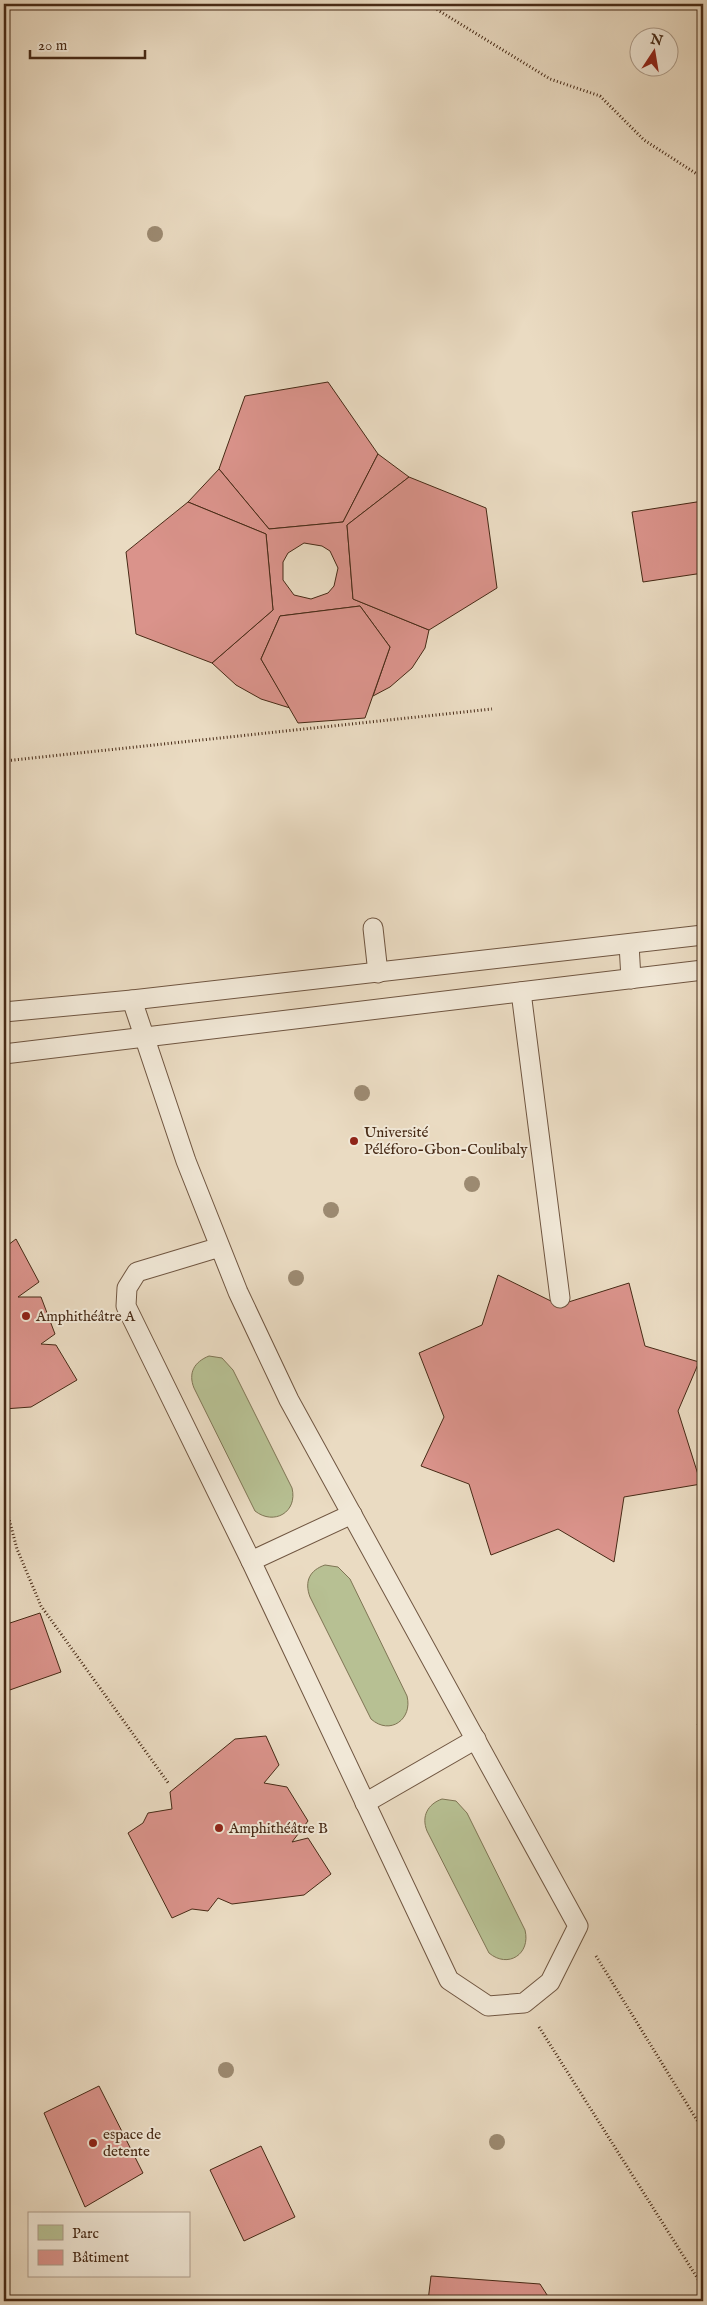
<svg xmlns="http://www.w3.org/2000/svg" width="707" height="2305" viewBox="0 0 707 2305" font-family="'IM FELL English',serif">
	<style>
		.green { fill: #b7c093; stroke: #7f7554 }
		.building { fill: #da938b; stroke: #472a16; fill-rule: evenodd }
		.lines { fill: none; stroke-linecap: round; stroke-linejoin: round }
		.lane-casing { stroke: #705641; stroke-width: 21 }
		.path { stroke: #472a16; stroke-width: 3; stroke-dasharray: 1 2.5; stroke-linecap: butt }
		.lane { stroke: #f1e8d7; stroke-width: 19 }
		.tree { fill: #9c8a71 }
		.poi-dot { fill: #8f2418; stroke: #f1e8d7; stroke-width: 2 }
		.labels { text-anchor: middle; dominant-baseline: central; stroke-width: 4; stroke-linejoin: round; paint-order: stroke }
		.poi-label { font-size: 15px; fill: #472a16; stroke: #f1e8d7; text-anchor: start }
	</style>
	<rect width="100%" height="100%" fill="#eadbc2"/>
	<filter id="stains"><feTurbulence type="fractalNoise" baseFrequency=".004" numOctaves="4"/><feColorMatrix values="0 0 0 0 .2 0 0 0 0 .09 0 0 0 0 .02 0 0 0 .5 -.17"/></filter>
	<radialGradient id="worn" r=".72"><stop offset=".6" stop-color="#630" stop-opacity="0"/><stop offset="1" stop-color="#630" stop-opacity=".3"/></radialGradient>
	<!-- green -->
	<g class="green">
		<path d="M209,1356L222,1358L233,1370L292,1488C298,1512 274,1526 255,1511L194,1388C188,1373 194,1362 209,1356Z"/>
		<path d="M325,1565L338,1567L350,1579L407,1696C413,1719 390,1736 371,1719L310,1597C304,1581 310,1570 325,1565Z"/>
		<path d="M442,1799L456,1801L467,1813L525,1930C531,1954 508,1969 489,1953L427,1831C421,1816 428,1804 442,1799Z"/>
	</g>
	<!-- building -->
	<g class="building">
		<polygon points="328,382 378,454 343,522 269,529 219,469 245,396"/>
		<path d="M378,454L409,477L347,525L353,599L429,630L425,648L412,668L390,687L373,696L390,647L360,606L280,616L261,659L290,708L261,699L236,685L212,663L273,610L266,534L188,502L219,469L269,529L343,522ZM304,543L322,546L330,551L338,568L334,586L328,593L311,599L294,595L283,580V562L288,553Z"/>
		<polygon points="409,477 486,508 497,588 429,630 353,599 347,525"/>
		<polygon points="703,501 703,573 643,582 632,512"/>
		<polygon points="188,502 266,534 273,610 212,663 136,634 126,552"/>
		<polygon points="360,606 390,647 365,718 298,723 261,659 280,616"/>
		<polygon points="16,1239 39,1282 18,1297 41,1297 55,1334 41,1344 56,1345 77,1380 31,1407 4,1409 4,1248"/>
		<polygon points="498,1275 559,1305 629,1283 645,1346 699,1362 678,1411 701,1484 624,1497 614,1562 558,1529 491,1555 469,1484 421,1466 444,1417 419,1353 482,1325"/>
		<polygon points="40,1613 61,1672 4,1692 4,1625"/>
		<polygon points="703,1719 703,1732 697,1724"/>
		<polygon points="266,1736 279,1765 264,1783 287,1787 308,1821 292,1842 308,1838 331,1874 304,1895 232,1904 218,1898 208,1911 192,1909 172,1918 128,1833 143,1823 148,1813 172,1809 170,1792 235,1739"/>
		<polygon points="99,2086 143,2173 85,2207 44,2113"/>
		<polygon points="261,2146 295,2217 244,2241 210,2170"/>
		<polygon points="431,2276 540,2284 551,2301 428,2301"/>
	</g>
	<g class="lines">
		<!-- lane casing -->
		<g class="lane-casing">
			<g id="lane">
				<polyline points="373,928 378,973"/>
				<polyline points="629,944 631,979"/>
				<polyline points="521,992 560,1298"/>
				<polyline points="132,1000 186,1161 238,1292 289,1400 578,1926 550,1982 524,2003 488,2006 449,1980 251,1561 126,1306 127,1288 137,1272 220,1247"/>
				<polyline points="4,1012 132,1000 703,935"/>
				<polyline points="4,1054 703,970"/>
				<polyline points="251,1561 352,1514"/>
				<polyline points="365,1803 476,1739"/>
			</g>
		</g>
		<!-- path -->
		<g class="path">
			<polyline points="428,4 550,79 600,96 644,140 703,178"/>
			<polyline points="4,761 492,709"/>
			<polyline points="4,1500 17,1549 41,1606 169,1784"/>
			<polyline points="596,1956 703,2130"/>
			<polyline points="539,2027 703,2287"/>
		</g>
		<!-- lane -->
		<use href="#lane" class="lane"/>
	</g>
	<!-- trees -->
	<g class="tree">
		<circle cx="155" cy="234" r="8"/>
		<circle cx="362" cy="1093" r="8"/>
		<circle cx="472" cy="1184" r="8"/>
		<circle cx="331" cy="1210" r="8"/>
		<circle cx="296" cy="1278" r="8"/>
		<circle cx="226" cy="2070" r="8"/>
		<circle cx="497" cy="2142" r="8"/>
	</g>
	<!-- markers -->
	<g class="poi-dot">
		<circle cx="354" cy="1141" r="5"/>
		<circle cx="26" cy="1316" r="5"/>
		<circle cx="219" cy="1828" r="5"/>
		<circle cx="93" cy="2143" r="5"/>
	</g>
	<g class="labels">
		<!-- poi labels -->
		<g class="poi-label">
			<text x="364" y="1132">Université<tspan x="364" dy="17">Péléforo-Gbon-Coulibaly</tspan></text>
			<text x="36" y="1316">Amphithéâtre A</text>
			<text x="229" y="1828">Amphithéâtre B</text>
			<text x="103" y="2134">espace de<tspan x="103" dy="17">detente</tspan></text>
		</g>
	</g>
	<!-- margin -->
	<rect width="707" height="2305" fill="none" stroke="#eadbc2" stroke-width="20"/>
	<rect x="5" y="5" width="697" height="2295" fill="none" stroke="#472a16" stroke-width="2.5"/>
	<rect x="10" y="10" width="687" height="2285" fill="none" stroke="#472a16"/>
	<!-- legend -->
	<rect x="28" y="2212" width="162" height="65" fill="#f1e8d7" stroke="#ad9c8a"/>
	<rect x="38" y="2225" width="25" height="15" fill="#b7c093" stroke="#ad9c8a"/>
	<text x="72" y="2238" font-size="15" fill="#472a16">Parc</text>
	<rect x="38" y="2250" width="25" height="15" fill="#da938b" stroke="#ad9c8a"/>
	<text x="72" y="2262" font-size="15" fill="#472a16">Bâtiment</text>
	<!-- north arrow -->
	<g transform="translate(654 52) rotate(12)"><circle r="24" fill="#f1e8d7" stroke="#ad9c8a"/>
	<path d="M0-4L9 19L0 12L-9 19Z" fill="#8f2418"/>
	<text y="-8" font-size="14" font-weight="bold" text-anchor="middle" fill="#472a16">N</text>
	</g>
	<!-- scale -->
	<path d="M30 50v8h115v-8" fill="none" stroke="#472a16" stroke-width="2.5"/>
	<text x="38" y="50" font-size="15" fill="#472a16" stroke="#f1e8d7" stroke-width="4" paint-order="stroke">20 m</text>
	<rect width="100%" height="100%" filter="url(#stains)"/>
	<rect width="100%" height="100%" fill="url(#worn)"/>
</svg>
